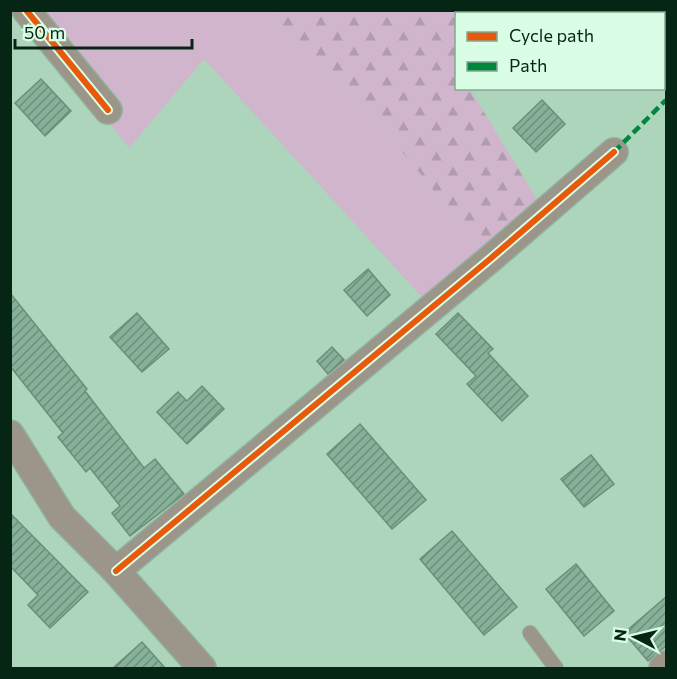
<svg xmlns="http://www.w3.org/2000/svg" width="677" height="679" viewBox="0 0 677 679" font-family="Commissioner,sans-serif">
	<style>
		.grass { fill: #d0b5cc }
		.forest { fill: url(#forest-firs) }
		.building { fill: url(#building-hatch); stroke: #6c8e7a; stroke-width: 1.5 }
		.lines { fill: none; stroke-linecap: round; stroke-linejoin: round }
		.service-casing { stroke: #91b29e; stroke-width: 16 }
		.minor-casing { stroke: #91b29e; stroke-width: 30 }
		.service { stroke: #9b958a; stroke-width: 14 }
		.minor { stroke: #9b958a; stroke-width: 27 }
		.quiet { stroke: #00873e; stroke-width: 4.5; stroke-dasharray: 9 4.5; stroke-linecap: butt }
		.cycleway-casing { stroke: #d9fde5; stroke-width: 10 }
		.cycleway { stroke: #e8590c; stroke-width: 6 }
	</style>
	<defs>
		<pattern id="forest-firs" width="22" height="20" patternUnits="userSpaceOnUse" patternTransform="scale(1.5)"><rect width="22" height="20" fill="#d0b5cc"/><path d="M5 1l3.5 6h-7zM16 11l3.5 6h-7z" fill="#b19cae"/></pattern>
		<pattern id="building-hatch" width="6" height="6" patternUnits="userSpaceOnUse" patternTransform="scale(1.5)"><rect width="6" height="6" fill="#87b098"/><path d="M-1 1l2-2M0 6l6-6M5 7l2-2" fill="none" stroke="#6c8f7b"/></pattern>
	</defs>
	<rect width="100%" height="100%" fill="#acd5bb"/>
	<!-- grass -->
	<polygon class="grass" points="20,11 276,11 273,25 376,120 490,259 432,308 204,59 129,148"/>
	<!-- forest -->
	<polygon class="forest" points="276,11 531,11 528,14 456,14 456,88 470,89 545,213 490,259 376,120 273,25"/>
	<!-- building -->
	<g class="building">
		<polygon points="41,79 71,111 45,136 15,103"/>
		<polygon points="542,100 565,124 536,152 513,128"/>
		<polygon points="368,269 390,295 367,316 344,290"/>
		<polygon points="10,293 87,389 85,391 144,468 155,459 184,494 130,536 112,513 120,506 90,468 86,472 58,437 63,433 10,366"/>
		<polygon points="137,313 169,349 142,372 110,337"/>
		<polygon points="458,313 493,349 488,353 528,396 502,421 467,384 476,376 436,334"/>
		<polygon points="332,347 344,360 328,374 317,361"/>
		<polygon points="202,386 224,409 187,444 157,412 178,392 187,401"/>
		<polygon points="360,424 426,500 392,529 327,454"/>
		<polygon points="591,455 614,484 584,507 561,479"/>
		<polygon points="10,513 88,592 50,628 28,605 38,595 10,566"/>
		<polygon points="452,531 517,607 484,635 420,559"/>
		<polygon points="576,564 614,611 584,636 546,589"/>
		<polygon points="666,597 666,646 648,661 624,633"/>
		<polygon points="142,642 166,669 112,669"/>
	</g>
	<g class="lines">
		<!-- service casing -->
		<g class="service-casing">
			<polyline id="service" points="530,633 556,668"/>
		</g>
		<!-- minor casing -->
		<g class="minor-casing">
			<g id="minor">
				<polyline points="26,10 108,110"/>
				<polyline points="10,434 62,517 116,571 202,668"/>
				<polyline points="116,571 490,259 614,152"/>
				<polyline points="663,668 666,665"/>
			</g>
		</g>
		<!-- service -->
		<use href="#service" class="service"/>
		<!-- minor -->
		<use href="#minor" class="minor"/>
		<!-- quiet -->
		<polyline class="quiet" points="614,152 666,100"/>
		<!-- cycleway casing -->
		<g class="cycleway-casing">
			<g id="cycleway">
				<polyline points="26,10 108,110"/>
				<polyline points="116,571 490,259 614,152"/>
			</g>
		</g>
		<!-- cycleway -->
		<use href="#cycleway" class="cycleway"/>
	</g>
	<!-- border -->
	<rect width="677" height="679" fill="none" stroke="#062615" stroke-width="24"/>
	<!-- legend -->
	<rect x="455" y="12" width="210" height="78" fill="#d9fde5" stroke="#85a792" stroke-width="1.5"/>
	<rect x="467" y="32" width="30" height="9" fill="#e8590c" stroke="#85a792" stroke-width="1.5"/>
	<text x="509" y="42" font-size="18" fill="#062615">Cycle path</text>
	<rect x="467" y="62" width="30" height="9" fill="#00873e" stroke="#85a792" stroke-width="1.5"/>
	<text x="509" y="72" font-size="18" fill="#062615">Path</text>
	<!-- north arrow -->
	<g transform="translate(635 637) rotate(277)" stroke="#d9fde5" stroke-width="4.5" paint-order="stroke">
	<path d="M0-4.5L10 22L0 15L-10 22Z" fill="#062615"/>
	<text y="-9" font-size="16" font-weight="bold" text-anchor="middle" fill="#062615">N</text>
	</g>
	<!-- scale -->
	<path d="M15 39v9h177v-9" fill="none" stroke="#062615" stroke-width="3"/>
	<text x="24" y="39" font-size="18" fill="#062615" stroke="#d9fde5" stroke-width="4.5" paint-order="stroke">50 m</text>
</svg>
